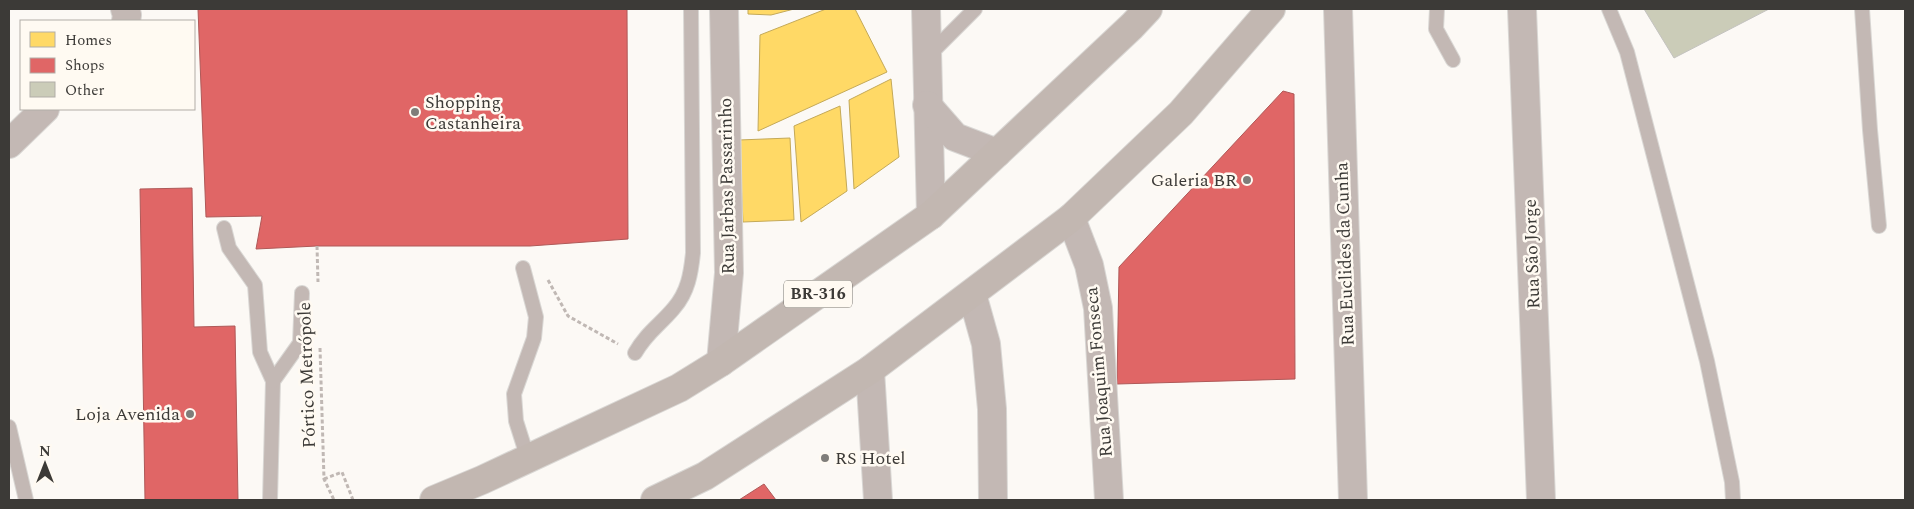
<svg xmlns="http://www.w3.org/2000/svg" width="1914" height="509" viewBox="0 0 1914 509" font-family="Spectral,serif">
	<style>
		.homes { fill: #ffd966; stroke: #c4a958 }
		.shops { fill: #e06666; stroke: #af5958 }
		.building { fill: #cbccb8; stroke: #c4c3c0 }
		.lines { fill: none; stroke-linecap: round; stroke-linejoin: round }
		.service-casing { stroke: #d9d7d4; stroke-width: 16 }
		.minor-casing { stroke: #d9d7d4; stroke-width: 30 }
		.tertiary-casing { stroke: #d9d7d4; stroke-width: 30 }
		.trunk-casing { stroke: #d9d7d4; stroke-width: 30 }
		.path { stroke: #c0b8b4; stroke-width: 3; stroke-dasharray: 4 2.5; stroke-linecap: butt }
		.service { stroke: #c3b8b4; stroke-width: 14 }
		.minor { stroke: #c3b8b4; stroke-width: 28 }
		.tertiary { stroke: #c3b8b4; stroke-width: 28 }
		.trunk { stroke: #c2b7b1; stroke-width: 28 }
		.poi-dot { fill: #7f7d7a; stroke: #fffaf2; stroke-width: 2 }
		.labels { text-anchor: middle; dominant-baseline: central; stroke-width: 5; stroke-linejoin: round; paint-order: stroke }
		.shield { fill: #fffaf2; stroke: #76746f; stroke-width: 1 }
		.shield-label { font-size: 16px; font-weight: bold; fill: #3c3a37 }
		.poi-label { font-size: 18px; fill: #3c3a37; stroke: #fffaf2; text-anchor: start }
		.street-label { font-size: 18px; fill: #3c3a37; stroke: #fffaf2 }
	</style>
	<rect width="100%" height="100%" fill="#fcf9f5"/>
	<!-- homes -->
	<g class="homes">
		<polygon points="748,9 794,9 771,15 748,14"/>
		<polygon points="826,9 855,9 887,72 758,131 760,35"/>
		<polygon points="891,79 899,157 854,189 849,100"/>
		<polygon points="840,106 847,191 801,222 794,126"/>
		<polygon points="790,138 794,220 743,222 739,140"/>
	</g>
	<!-- shops -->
	<g class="shops">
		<polygon points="198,9 627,9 628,239 530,246 317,246 256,249 262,216 206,217"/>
		<polygon points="1283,91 1294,94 1295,379 1117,384 1119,267"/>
		<polygon points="192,188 194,327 235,326 238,500 145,500 140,189"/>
		<polygon points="764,484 776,500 739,500"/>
	</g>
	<!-- building -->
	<polygon class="building" points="1644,9 1769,9 1674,58"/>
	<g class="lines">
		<!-- service casing -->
		<g class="service-casing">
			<g id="service">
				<polyline points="1437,9 1436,29 1453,60"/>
				<polyline points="1609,9 1627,52 1707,361 1732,482 1733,500"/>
				<polyline points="1862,9 1870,130 1879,226"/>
				<polyline points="927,57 975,9"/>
				<polyline points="224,228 229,248 255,285 260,352 273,381 270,500"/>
				<polyline points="523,268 536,317 534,338 514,394 516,421 528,459"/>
				<path d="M635,353C647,332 660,325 674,308C688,292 691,273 693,253L691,9"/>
				<polyline points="273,381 300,343 302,293"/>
				<polyline points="9,427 26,500"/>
			</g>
		</g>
		<!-- minor casing -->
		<g class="minor-casing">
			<g id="minor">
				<polyline points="125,9 127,15 126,21"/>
				<polyline points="926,9 931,215"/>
				<polyline points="1522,9 1541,500"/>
				<polyline points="927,105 955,137 997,153"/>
				<polyline points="9,144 45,109"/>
				<polyline points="1071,218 1089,265 1098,308 1109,500"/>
				<polyline points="972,294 986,344 992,409 993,500"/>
				<polyline points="721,362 729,273 724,9"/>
				<polyline points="870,370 878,500"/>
			</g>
		</g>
		<!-- tertiary casing -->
		<g class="tertiary-casing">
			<polyline id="tertiary" points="1338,9 1353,500"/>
		</g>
		<!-- trunk casing -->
		<g class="trunk-casing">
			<g id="trunk">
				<polyline points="434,500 482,480 679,388 721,362 931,215 1132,26 1148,9"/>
				<polyline points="655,500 705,476 870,370 1071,218 1181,113 1271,9"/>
			</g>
		</g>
		<!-- path -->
		<g class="path">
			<polyline points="317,246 318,282"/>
			<polyline points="548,280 568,316 618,344"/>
			<polyline points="320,348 324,479 334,500"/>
			<polyline points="324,479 342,472 353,500"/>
		</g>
		<!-- service -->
		<use href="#service" class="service"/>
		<!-- minor -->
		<use href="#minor" class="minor"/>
		<!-- tertiary -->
		<use href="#tertiary" class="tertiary"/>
		<!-- trunk -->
		<use href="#trunk" class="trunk"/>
	</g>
	<!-- markers -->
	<g class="poi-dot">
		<circle cx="415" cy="112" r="5"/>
		<circle cx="1247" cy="180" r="5"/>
		<circle cx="190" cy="414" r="5"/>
		<circle cx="825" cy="458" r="5"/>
	</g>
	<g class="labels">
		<!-- shield labels -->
		<rect class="shield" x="784" y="280.5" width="68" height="27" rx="4"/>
		<g class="shield-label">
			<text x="818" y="294">BR-316</text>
		</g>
		<!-- poi labels -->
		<g class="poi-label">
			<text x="425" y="102">Shopping<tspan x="425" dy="21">Castanheira</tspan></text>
			<text x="1237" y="180" text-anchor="end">Galeria BR</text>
			<text x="180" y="414" text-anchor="end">Loja Avenida</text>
			<text x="835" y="458">RS Hotel</text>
		</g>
		<!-- street labels -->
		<g class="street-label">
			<text transform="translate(727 186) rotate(-91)">Rua Jarbas Passarinho</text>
			<text transform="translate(1345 254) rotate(-92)">Rua Euclides da Cunha</text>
			<text transform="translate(1532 254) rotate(-92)">Rua São Jorge</text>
			<text transform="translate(1099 372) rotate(-95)">Rua Joaquim Fonseca</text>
			<text transform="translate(307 375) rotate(-92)">Pórtico Metrópole</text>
		</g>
	</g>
	<!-- border -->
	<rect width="1914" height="509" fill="none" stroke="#3c3a37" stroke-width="20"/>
	<!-- legend -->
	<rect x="20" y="20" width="175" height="90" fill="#fffaf2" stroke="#b1ada7"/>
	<rect x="30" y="32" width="25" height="15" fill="#ffd966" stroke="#b1ada7"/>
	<text x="65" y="45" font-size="15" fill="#3c3a37">Homes</text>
	<rect x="30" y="58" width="25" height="15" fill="#e06666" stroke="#b1ada7"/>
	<text x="65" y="70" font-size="15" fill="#3c3a37">Shops</text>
	<rect x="30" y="82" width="25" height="15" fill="#cbccb8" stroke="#b1ada7"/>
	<text x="65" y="95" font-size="15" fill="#3c3a37">Other</text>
	<!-- north arrow -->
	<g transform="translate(45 464)" stroke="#fffaf2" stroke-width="4" paint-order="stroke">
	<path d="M0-4L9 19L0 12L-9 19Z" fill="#3c3a37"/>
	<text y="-8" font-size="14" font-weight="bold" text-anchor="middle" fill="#3c3a37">N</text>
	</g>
</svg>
